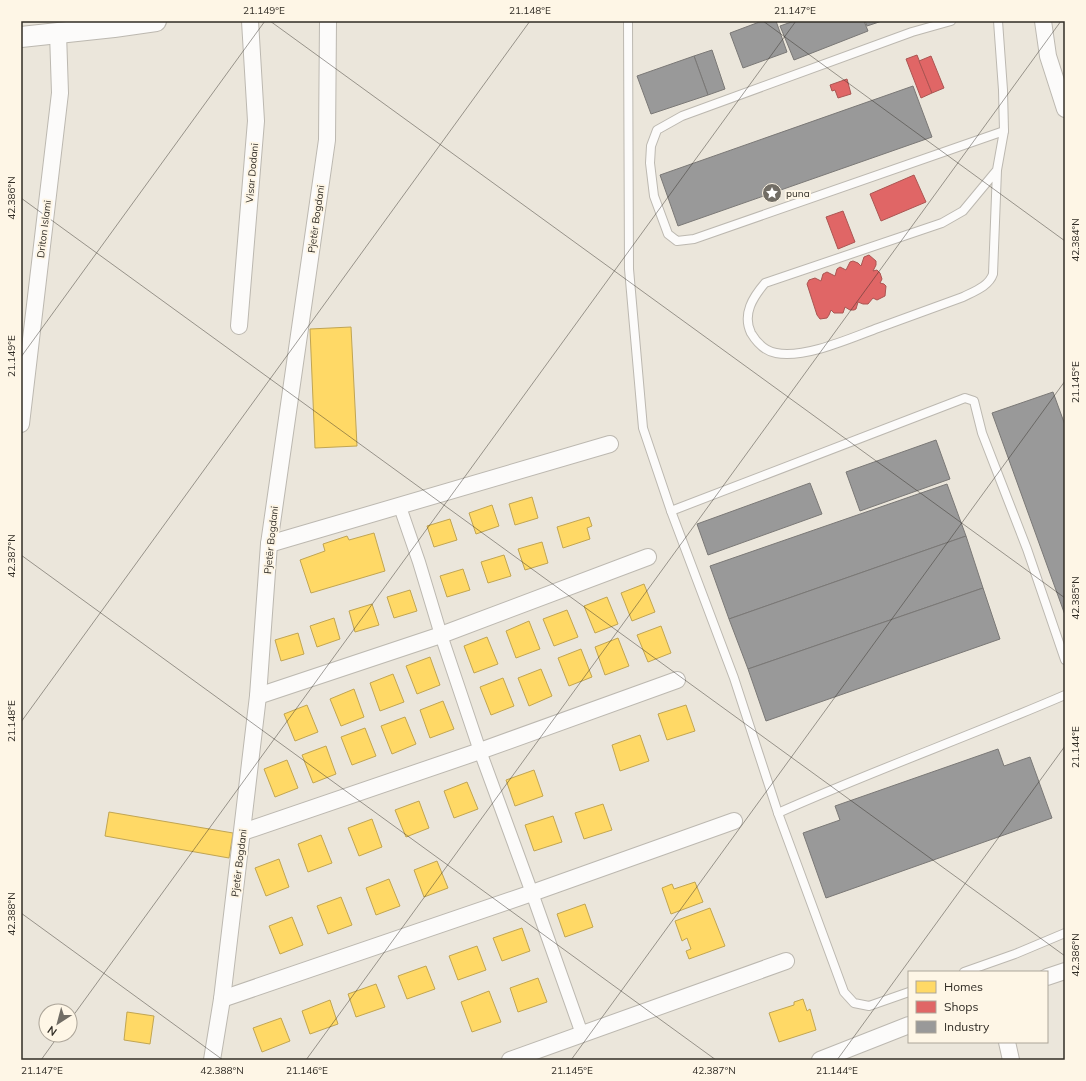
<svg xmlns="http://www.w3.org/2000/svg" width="1086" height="1081" viewBox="0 0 1086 1081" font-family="Mulish,sans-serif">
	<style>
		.homes { fill: #ffd966; stroke: #c1a552 }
		.shops { fill: #e06666; stroke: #ab5552 }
		.industry { fill: #999; stroke: #7a7876 }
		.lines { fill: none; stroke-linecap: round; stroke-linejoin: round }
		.service-casing { stroke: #bcb8b0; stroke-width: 10 }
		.pedestrian-casing { stroke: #bcb8b0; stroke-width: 14 }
		.minor-casing { stroke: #bcb8b0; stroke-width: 18 }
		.tertiary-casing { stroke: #bcb8b0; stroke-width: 22 }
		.service { stroke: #fcfbfa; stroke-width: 8 }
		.pedestrian { stroke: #fcfbfa; stroke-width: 12 }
		.minor { stroke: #fcfbfa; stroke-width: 16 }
		.tertiary { stroke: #fcfbfa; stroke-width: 20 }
		.ticks { fill: none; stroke: #302c25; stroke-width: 1; stroke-opacity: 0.45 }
		.labels { text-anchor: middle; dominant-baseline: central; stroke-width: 4; stroke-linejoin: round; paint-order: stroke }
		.street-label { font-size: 10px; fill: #302c25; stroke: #fef6e6 }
		.poi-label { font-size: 10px; fill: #302c25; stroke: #fef6e6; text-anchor: start }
		.neatline { fill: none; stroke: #302c25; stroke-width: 1.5 }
		.ticks-label { font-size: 10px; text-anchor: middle; fill: #302c25 }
	</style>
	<rect width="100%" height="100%" fill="#ebe6db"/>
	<!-- homes -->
	<g class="homes">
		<polygon points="351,327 357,446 315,448 310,329"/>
		<polygon points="532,497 538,518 515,525 509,504"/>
		<polygon points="492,505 499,526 476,534 469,513"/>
		<polygon points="589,517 592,526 587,528 590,539 563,548 557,527"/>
		<polygon points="450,519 457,540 434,547 427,526"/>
		<polygon points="374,533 385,571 311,593 300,560 325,551 323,544 347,536 349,540"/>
		<polygon points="542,542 548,563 525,570 518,549"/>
		<polygon points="504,555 511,576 488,583 481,562"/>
		<polygon points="463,569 470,590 447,597 440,576"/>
		<polygon points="644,584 655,612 632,621 621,593"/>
		<polygon points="410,590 417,611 394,618 387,597"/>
		<polygon points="607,597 618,624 595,633 584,606"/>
		<polygon points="372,604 379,625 355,632 349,611"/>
		<polygon points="567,610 578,637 554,646 543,619"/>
		<polygon points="334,618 340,639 317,647 310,626"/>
		<polygon points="529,621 540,649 516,658 506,631"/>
		<polygon points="661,626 671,653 648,662 637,635"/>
		<polygon points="298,633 304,654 281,661 275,640"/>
		<polygon points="487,637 498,664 474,673 464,646"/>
		<polygon points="618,638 629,666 605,675 595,647"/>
		<polygon points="581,649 592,677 569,686 558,658"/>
		<polygon points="430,657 440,685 417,694 406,666"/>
		<polygon points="541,669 552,696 529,706 518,678"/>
		<polygon points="393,674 404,702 380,711 370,683"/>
		<polygon points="503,678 514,706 491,715 480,687"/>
		<polygon points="354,689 364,717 341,726 330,699"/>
		<polygon points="443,701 454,729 430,738 420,710"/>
		<polygon points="307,705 318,732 295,741 284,714"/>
		<polygon points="686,705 695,731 667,740 658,714"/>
		<polygon points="405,717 416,744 392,754 381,726"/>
		<polygon points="365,728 376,756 352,765 341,737"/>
		<polygon points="640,735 649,761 620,771 612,745"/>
		<polygon points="326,746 336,774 313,783 302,755"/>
		<polygon points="287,760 298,788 275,797 264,769"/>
		<polygon points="534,770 543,796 515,806 506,780"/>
		<polygon points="467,782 478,809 454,818 444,791"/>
		<polygon points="419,801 429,828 406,837 395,810"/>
		<polygon points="603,804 612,830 584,839 575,813"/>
		<polygon points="109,812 233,833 229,858 105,836"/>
		<polygon points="553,816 562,842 534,851 525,825"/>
		<polygon points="372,819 382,847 359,856 348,828"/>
		<polygon points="321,835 332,863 308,872 298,844"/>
		<polygon points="279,859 289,887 266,896 255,868"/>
		<polygon points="437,861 448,888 424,897 414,870"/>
		<polygon points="389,879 400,906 376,915 366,888"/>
		<polygon points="695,882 703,902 671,914 662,888 672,884 674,889"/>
		<polygon points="341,897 352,925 328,934 317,906"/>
		<polygon points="585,904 593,927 565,937 557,914"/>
		<polygon points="710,908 725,946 689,959 686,951 691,949 687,938 682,941 675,921"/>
		<polygon points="292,917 303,945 280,954 269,926"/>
		<polygon points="522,928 530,951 502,961 493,938"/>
		<polygon points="477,946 486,970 458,980 449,956"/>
		<polygon points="426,966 435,989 407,999 398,976"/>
		<polygon points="538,978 547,1002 518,1012 510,988"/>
		<polygon points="376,984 385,1007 356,1017 348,994"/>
		<polygon points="489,991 501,1022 472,1032 461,1002"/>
		<polygon points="803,999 807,1011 810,1009 816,1030 779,1042 769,1013 794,1005 794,1002"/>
		<polygon points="330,1000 338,1024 310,1034 302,1011"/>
		<polygon points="127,1012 154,1016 150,1044 124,1040"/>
		<polygon points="281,1018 290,1041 262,1052 253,1028"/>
	</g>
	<!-- shops -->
	<g class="shops">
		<polygon points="917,55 932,93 921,98 906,59"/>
		<polygon points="931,56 944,88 932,93 919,61"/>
		<polygon points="847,79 851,94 838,98 835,90 832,91 830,85"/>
		<polygon points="914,175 926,202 881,221 870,194"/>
		<polygon points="843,211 855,242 838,249 826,217"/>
		<polygon points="869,255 876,261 876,265 873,271 877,270 880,273 882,279 880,283 884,284 886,286 885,296 877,300 873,298 868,304 863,304 858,302 856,309 854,310 850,310 845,307 843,313 834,313 831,310 829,315 827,318 820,319 817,315 807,284 809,280 815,278 821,281 823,274 827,272 835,276 837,269 840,267 846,270 850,262 853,261 858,263 861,266 864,257"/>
	</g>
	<!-- industry -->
	<g class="industry">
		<polygon points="762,21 776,21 787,52 743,68 730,33"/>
		<polygon points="794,21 864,21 868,31 794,60 780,26"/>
		<polygon points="865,21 882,21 867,26"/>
		<polygon points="712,50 725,89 708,95 694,56"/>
		<polygon points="694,56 708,95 651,114 637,76"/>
		<polygon points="913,86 932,137 678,226 660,175"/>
		<polygon points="1053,392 1065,425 1065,615 992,413"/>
		<polygon points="936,440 950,479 860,511 846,472"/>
		<polygon points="810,483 822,514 708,555 697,524"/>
		<polygon points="947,484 966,536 729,619 710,566"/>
		<polygon points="966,536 983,588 748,669 729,619"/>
		<polygon points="983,588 1000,639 766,721 748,669"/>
		<polygon points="998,749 1004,766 1030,757 1052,818 826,898 803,833 840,820 835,806"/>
	</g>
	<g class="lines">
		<!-- service casing -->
		<g class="service-casing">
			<g id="service">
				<polyline points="628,21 629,269 643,428 671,511 734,678 778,813 844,992 854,1003 869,1006 909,992"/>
				<polyline points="951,21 912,32 682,116 657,130 651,146 650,163 654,196 668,234 677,241 694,239 1004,131 1003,90 998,21"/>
				<path d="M997,170L993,274C989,286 975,291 963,297C935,307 906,318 878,328C851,338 804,359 776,353C764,351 757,343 751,333C742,314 753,297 765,283L942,223L963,211L997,170L1004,131"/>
				<polyline points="671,511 965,398 974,401 982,433 1027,549 1065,660"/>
				<path d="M778,813C872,771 970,736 1065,695"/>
				<polyline points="964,972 1015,954 1065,933"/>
			</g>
		</g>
		<!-- pedestrian casing -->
		<g class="pedestrian-casing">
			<polyline id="pedestrian" points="400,507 419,562 441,635 480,751 532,893 582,1034"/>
		</g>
		<!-- minor casing -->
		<g class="minor-casing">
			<g id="minor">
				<polyline points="1043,21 1048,56 1065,109"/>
				<polyline points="239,326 256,121 250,21"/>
				<polyline points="21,424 60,93 58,33"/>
				<polyline points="269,544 610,444"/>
				<polyline points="258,696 441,635 648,557"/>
				<polyline points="243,832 480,751 677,680"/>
				<polyline points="1047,977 1065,971"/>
				<polyline points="222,999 532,893 734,821"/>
				<polyline points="1007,1042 1011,1060"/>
				<polyline points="212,1060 222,999 258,696 269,544 327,140 328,21"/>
				<polyline points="510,1060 786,961"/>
				<polyline points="820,1060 909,1025"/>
			</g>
		</g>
		<!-- tertiary casing -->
		<g class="tertiary-casing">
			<polyline id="tertiary" points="21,37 114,27 156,21"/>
		</g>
		<!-- service -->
		<use href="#service" class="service"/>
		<!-- pedestrian -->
		<use href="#pedestrian" class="pedestrian"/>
		<!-- minor -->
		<use href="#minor" class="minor"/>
		<!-- tertiary -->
		<use href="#tertiary" class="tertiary"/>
	</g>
	<!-- ticks -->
	<path class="ticks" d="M270,21L1065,598M763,21L1065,241M21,198L1065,956M21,357L265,21M21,555L716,1060M21,722L530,21M21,913L223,1060M70,1020L796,21M41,1060L59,1035M306,1060L1061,21M571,1060L1065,381M837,1060L1065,746"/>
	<!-- icons -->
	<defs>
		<g id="sight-disc" transform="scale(1)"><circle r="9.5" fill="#716d65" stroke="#fef6e6"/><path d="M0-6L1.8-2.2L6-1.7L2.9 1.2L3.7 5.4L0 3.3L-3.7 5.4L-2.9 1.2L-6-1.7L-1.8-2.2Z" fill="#fff"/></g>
	</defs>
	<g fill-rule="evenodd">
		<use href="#sight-disc" x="772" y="193"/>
	</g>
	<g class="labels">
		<!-- street labels -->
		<g class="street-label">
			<text transform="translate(252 173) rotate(-85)">Visar Dodani</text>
			<text transform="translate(316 219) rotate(-82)">Pjetër Bogdani</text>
			<text transform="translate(44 229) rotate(-83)">Driton Islami</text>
			<text transform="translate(271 540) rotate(-84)">Pjetër Bogdani</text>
			<text transform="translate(239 863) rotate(-83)">Pjetër Bogdani</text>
		</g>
		<!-- poi labels -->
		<g class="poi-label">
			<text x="786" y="193">puna</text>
		</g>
	</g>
	<!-- border -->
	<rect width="1086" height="1081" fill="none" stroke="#fef6e6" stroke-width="44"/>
	<!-- legend -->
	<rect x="908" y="971" width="140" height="72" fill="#fef6e6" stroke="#aca599"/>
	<rect x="916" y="981" width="20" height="12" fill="#ffd966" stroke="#aca599"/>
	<text x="944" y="991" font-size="12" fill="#302c25">Homes</text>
	<rect x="916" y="1001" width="20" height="12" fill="#e06666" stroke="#aca599"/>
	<text x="944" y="1011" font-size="12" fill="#302c25">Shops</text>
	<rect x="916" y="1021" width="20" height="12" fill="#999999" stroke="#aca599"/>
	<text x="944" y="1031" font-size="12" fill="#302c25">Industry</text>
	<!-- north arrow -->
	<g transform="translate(58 1023) rotate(216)"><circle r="19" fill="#fef6e6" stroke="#aca599"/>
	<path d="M0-3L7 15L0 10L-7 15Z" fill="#716d65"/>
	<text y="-6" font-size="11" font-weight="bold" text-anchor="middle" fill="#302c25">N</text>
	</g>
	<rect x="22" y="22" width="1042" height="1037" class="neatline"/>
	<g class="ticks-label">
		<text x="264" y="14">21.149°E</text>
		<text x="530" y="14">21.148°E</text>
		<text x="795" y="14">21.147°E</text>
		<text transform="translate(11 198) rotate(-90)" y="4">42.386°N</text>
		<text transform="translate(1075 240) rotate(-90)" y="4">42.384°N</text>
		<text transform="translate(11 356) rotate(-90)" y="4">21.149°E</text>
		<text transform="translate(1075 382) rotate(-90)" y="4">21.145°E</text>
		<text transform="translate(11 556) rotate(-90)" y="4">42.387°N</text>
		<text transform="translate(1075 598) rotate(-90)" y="4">42.385°N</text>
		<text transform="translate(11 721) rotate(-90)" y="4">21.148°E</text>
		<text transform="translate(1075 747) rotate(-90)" y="4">21.144°E</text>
		<text transform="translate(11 914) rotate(-90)" y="4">42.388°N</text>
		<text transform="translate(1075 955) rotate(-90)" y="4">42.386°N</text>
		<text x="42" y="1074">21.147°E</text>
		<text x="222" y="1074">42.388°N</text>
		<text x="307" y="1074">21.146°E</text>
		<text x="572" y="1074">21.145°E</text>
		<text x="714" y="1074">42.387°N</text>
		<text x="837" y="1074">21.144°E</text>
	</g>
</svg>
